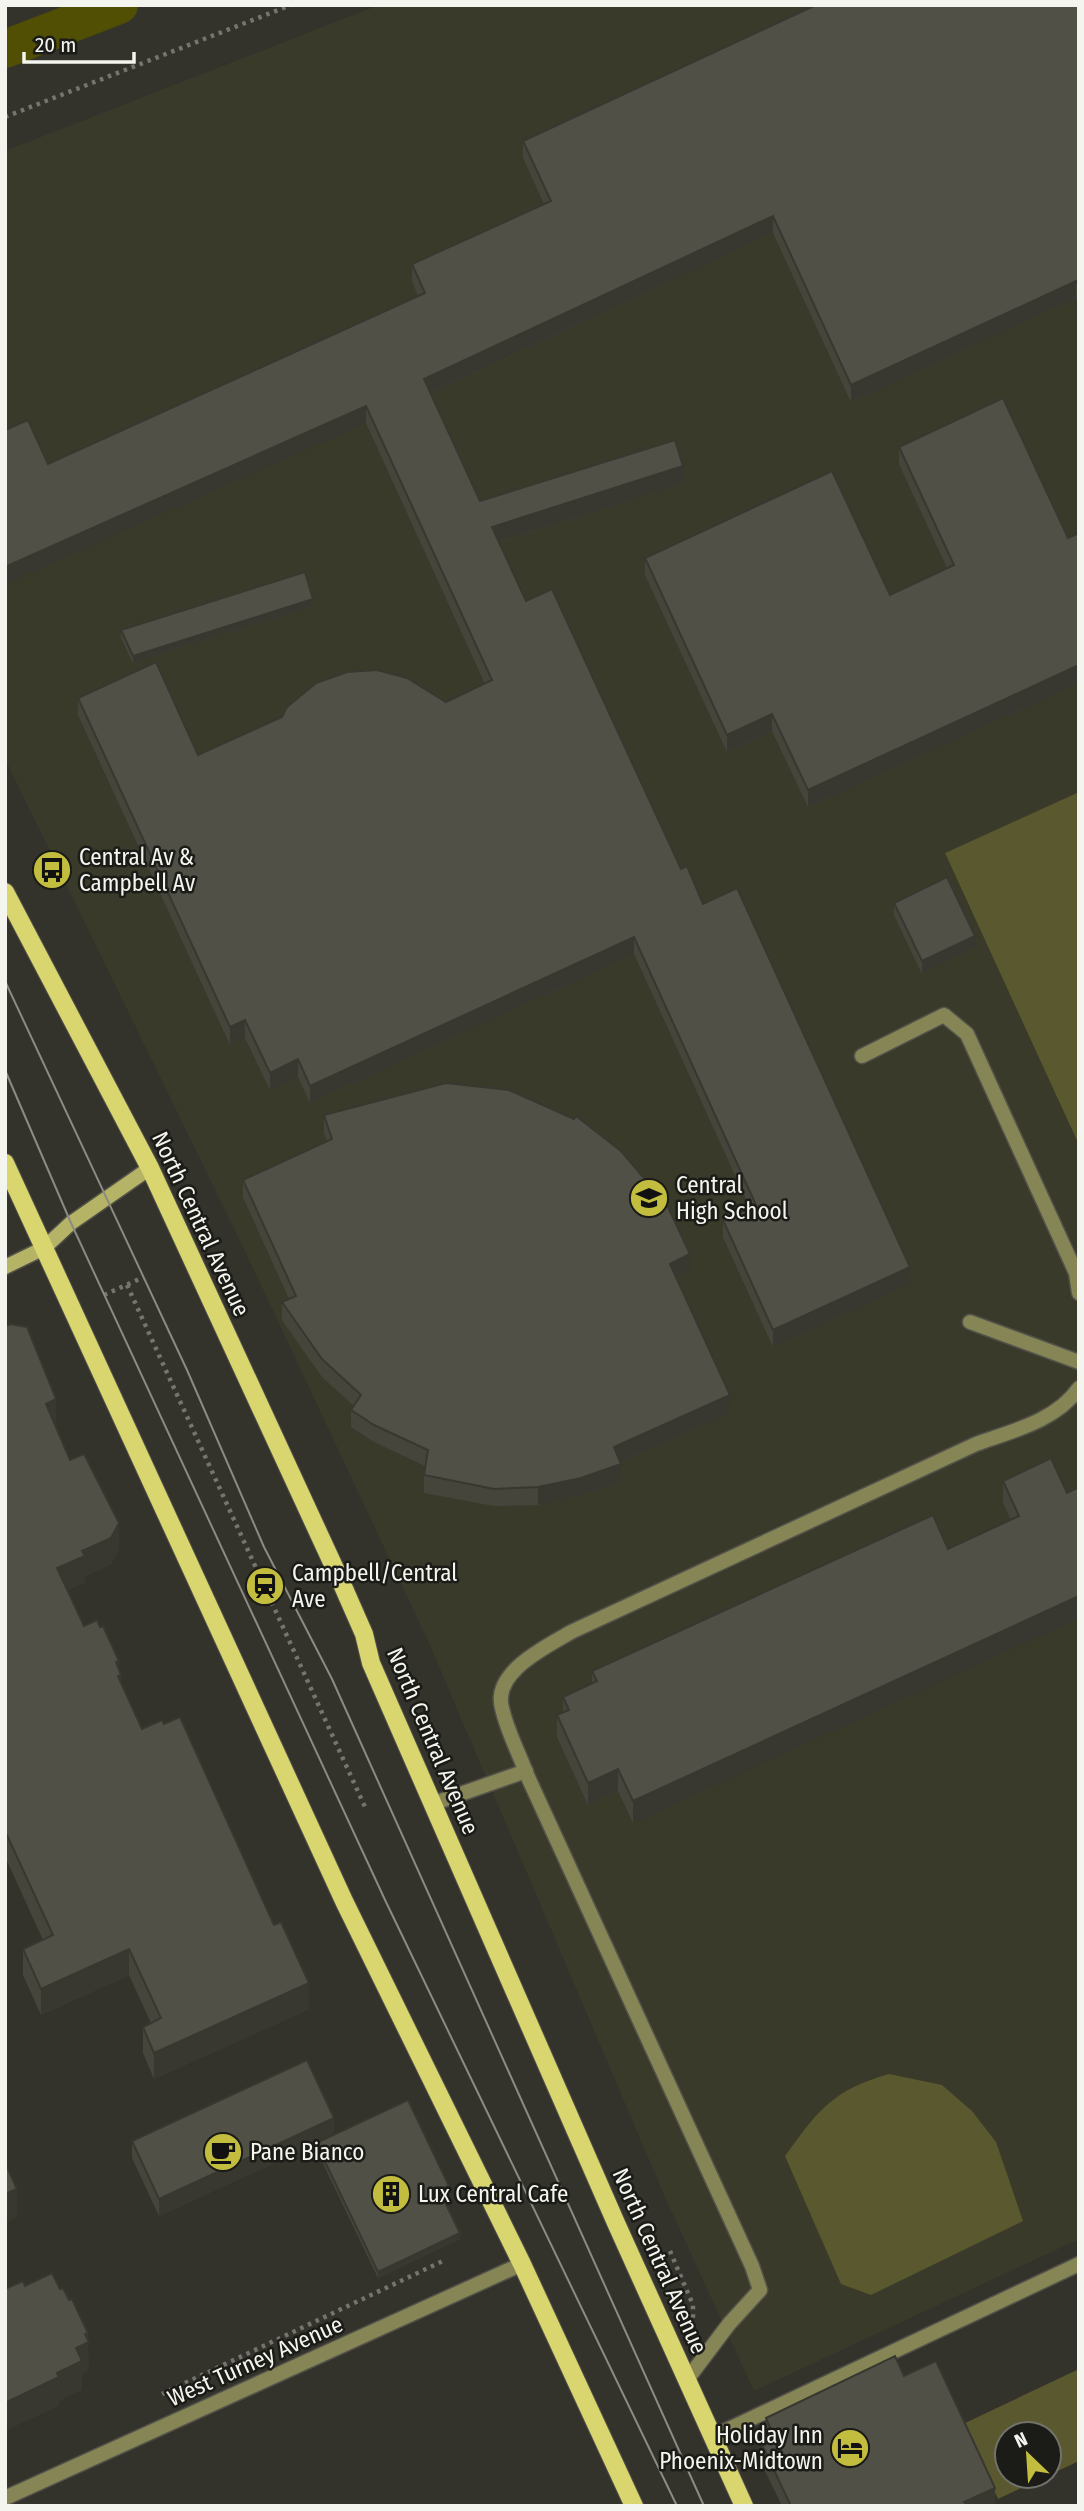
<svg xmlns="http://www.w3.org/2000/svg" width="1084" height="2511" viewBox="0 0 1084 2511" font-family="'Fira Sans Condensed',sans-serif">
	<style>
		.built { fill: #3a3a2b }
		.green { fill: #59582e }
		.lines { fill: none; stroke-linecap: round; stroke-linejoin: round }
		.canal { stroke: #514f04; stroke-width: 38 }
		.lane-casing { stroke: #52524a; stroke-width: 17 }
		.street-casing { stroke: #52524a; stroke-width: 17 }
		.secondary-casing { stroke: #52524a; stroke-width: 17 }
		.primary-casing { stroke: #52524a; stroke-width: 20 }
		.path { stroke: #75756d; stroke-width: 4.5; stroke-dasharray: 3.5 5; stroke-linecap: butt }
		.lane { stroke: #868555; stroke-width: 14 }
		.street { stroke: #868555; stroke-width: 14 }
		.secondary { stroke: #b5b365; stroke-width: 14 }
		.primary { stroke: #d9d670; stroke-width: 18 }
		.tram { stroke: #8b8b84; stroke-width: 2 }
		.wall { fill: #45453c }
		.shaded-wall { fill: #383831 }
		.building { fill: #505046; stroke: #383831; stroke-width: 2 }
		.labels { text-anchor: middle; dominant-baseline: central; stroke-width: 5; stroke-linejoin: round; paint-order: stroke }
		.poi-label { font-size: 23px; fill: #f5f5ef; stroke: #1b1b17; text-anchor: start }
		.street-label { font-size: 23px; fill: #f5f5ef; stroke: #1b1b17 }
	</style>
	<rect width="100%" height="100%" fill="#33332b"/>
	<!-- built -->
	<polygon class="built" points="379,5 1079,5 1079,792 945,853 1079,1146 1079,2239 754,2391 665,2197 429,1643 245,1251 5,759 5,151"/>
	<!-- green -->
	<g class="green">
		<polygon points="1079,792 1079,1145 945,853"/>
		<path d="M889,2074L942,2085L972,2111L996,2142L1023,2221L871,2295L841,2284L785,2156C818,2110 833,2090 889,2074Z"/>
		<polygon points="1079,2369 1079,2461 1049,2475 1049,2434 1007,2434 1007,2476 1046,2476 998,2499 963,2424"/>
	</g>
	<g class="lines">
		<!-- canal -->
		<polyline class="canal" points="5,49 119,5"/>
		<!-- lane casing -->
		<g class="lane-casing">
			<g id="lane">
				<polyline points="862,1056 944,1015 967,1034 1076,1273 1079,1293"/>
				<polyline points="970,1322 1079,1362"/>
				<polyline points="432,1804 526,1771"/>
				<path d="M686,2381L729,2324L760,2290L752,2266L527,1775C519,1753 507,1731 502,1708C492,1672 546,1647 571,1632L976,1444C1012,1431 1056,1421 1079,1388"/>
				<polyline points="712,2437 1079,2264"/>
			</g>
		</g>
		<!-- street casing -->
		<g class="street-casing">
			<polyline id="street" points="5,2498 522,2264"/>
		</g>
		<!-- secondary casing -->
		<g class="secondary-casing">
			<polyline id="secondary" points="5,1267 44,1248 71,1223 150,1168"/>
		</g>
		<!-- primary casing -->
		<g class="primary-casing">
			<g id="primary">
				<polyline points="5,892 150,1168 342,1584 364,1634 371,1663 616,2223 744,2506"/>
				<polyline points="5,1163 344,1901 522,2264 634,2506"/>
			</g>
		</g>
		<!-- path -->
		<g class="path">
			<polyline points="5,117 291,5"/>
			<polyline points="127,1285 365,1807"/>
			<polyline points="104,1295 144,1277"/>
			<polyline points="670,2251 693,2305 693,2322"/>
			<polyline points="162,2394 445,2260"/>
		</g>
		<!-- lane -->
		<use href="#lane" class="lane"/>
		<!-- street -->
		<use href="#street" class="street"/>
		<!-- secondary -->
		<use href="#secondary" class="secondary"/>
		<!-- primary -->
		<use href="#primary" class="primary"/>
		<!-- tram -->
		<g class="tram">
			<polyline points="5,981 187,1370 264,1547 332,1679 704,2506"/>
			<polyline points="5,1070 71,1223 386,1902 677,2506"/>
		</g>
	</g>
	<!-- wall -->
	<g class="wall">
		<polygon points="1079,5 1079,304 1076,298 851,402 773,233 431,393 480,501 683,484 499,542 526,601 681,869 703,904 910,1284 773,1347 723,1237 723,1220 750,1208 634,954 310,1103 298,1077 270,1090 245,1038 230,1045 78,715 78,698 198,755 446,702 485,684 366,423 48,464 418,296 412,281 412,264 544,204 523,158 523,141"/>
		<polygon points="899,447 1068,538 1079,533 1079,683 808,807 772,731 727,752 645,575 645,558 890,595 947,568 899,464"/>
		<polygon points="313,606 133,663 121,638 121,630"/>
		<polygon points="894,903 975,948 922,974 894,915"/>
		<polygon points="324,1115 690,1272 677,1278 730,1413 621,1462 621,1482 581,1495 538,1505 494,1506 424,1493 424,1475 425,1466 374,1442 351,1427 351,1410 354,1406 322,1377 282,1320 282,1302 289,1299 243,1197 243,1180 327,1141 324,1133"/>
		<polygon points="5,1327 56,1425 56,1426 70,1460 119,1549 111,1564 85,1576 85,1582 67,1590 84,1626 119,1671 121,1683 142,1729 309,2009 154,2079 143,2053 143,2027 151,2023 129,1975 41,2015 23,1975 23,1949 43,1940 7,1861 5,1862"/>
		<polygon points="1003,1481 1067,1493 633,1823 618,1791 588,1805 557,1737 557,1715 563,1712 563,1697 592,1684 592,1671 948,1549 1011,1520 1003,1503"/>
		<polygon points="334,2134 449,2192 442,2195 460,2239 378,2278 316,2149 316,2144 159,2216 132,2158 132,2141"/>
		<polygon points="904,2376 995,2506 782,2506 762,2465 762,2445 767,2442 766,2438 766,2418"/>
	</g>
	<!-- shaded-wall -->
	<g class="shaded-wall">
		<polygon points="773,216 773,233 424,396 424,379"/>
		<polygon points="1076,281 1076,298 851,402 851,385"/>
		<polygon points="366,406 366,423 5,584 5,567"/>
		<polygon points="683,466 683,484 492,544 492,527"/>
		<polygon points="313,599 313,606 133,663 133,656"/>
		<polygon points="1079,665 1079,683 808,807 808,790"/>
		<polygon points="772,714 772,731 727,752 727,735"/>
		<polygon points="975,936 975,948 922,974 922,961"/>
		<polygon points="634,937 634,954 310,1103 310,1086"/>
		<polygon points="245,1020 245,1038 230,1045 230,1027"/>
		<polygon points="298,1059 298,1077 270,1090 270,1073"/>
		<polygon points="690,1254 690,1272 670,1281 670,1264"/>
		<polygon points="910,1267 910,1284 773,1347 773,1330"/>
		<polygon points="730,1395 730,1413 614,1465 614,1447"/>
		<polygon points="56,1399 56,1425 46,1430 46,1404"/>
		<polygon points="621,1464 621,1482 581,1495 538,1505 538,1487"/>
		<polygon points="119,1523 119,1549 111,1564 85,1576 85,1582 57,1594 57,1568"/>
		<polygon points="1079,1596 1079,1618 633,1823 633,1801"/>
		<polygon points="119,1661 119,1675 121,1675 121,1701 116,1662"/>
		<polygon points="618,1769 618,1791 588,1805 588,1783"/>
		<polygon points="7,1835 7,1861 5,1862 5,1836"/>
		<polygon points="129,1949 129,1975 41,2015 41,1989"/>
		<polygon points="309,1983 309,2009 154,2079 154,2053"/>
		<polygon points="334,2118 334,2136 159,2216 159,2199"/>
		<polygon points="449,2186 449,2192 439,2197 439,2190"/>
		<polygon points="17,2189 17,2217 5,2223 5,2194"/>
		<polygon points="460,2233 460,2239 378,2278 378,2272"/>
		<polygon points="88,2333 89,2371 82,2374 82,2390 59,2401 59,2406 5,2431 5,2403 57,2373 85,2334"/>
		<polygon points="995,2488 995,2506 964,2506 964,2502"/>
	</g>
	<!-- building -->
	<g class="building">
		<polygon points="816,5 1079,5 1079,286 1076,281 851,385 773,216 424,379 480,501 675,440 683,466 492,527 526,601 552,589 681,869 687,866 703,904 737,888 910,1267 773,1330 723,1220 756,1205 634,937 310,1086 298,1059 270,1073 245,1020 230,1027 78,698 156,662 198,755 282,717 287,707 316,683 347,672 377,670 407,678 446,702 492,680 366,406 5,567 5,430 28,420 48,464 425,293 412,264 551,201 523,141"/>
		<polygon points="1003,398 1068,538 1079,533 1079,665 808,790 772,714 727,735 645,558 832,471 890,595 954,565 899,447"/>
		<polygon points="305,572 313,599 133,656 121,630"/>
		<polygon points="947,877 975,936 922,961 894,903"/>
		<polygon points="446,1083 509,1090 574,1119 576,1116 621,1151 667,1205 690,1254 670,1264 730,1395 614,1447 621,1464 581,1478 538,1487 494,1489 424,1475 428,1450 374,1425 351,1410 361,1395 322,1359 282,1302 296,1296 243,1180 332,1139 324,1115"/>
		<polygon points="10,1324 27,1327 56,1399 46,1404 70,1460 84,1454 119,1523 111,1538 82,1551 85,1556 57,1568 84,1626 97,1620 100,1627 103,1626 119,1661 116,1662 121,1675 118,1676 142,1729 162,1720 164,1724 180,1717 274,1925 281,1922 309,1983 154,2053 143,2027 161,2018 129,1949 41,1989 23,1949 53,1935 7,1835 5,1836 5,1327"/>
		<polygon points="1051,1458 1067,1493 1079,1487 1079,1596 633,1801 618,1769 588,1783 557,1715 569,1710 563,1697 597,1681 592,1671 933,1515 948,1549 1019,1516 1003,1481"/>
		<polygon points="307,2060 334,2118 159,2199 132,2141"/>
		<polygon points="408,2100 449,2186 439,2190 460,2233 378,2272 316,2143"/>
		<polygon points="5,2163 17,2189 5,2194"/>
		<polygon points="52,2273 60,2289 63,2288 69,2300 72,2299 88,2333 85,2334 89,2342 76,2348 82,2361 57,2373 59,2377 5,2403 5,2289 23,2281 25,2286"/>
		<polygon points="895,2356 904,2376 936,2361 995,2488 964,2502 966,2505 964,2506 791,2506 762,2445 775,2438 766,2418"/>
	</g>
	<!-- icons -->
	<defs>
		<g id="bus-disc" transform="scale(2.0125)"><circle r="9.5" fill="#c2bd3f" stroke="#1b1b17"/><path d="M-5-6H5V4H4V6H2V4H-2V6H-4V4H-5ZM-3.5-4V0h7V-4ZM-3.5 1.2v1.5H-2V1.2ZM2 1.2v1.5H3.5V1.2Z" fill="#111"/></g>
		<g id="school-disc" transform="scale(2.0125)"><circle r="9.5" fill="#c2bd3f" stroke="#1b1b17"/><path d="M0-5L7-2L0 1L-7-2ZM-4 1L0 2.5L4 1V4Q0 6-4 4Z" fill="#111"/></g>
		<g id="station-disc" transform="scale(2.0125)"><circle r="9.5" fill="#c2bd3f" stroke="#1b1b17"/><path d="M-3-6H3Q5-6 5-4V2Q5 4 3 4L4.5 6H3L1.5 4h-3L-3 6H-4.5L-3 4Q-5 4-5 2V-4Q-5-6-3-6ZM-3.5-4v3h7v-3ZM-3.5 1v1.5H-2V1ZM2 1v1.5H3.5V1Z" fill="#111"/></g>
		<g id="cafe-disc" transform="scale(2.0125)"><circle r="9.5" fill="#c2bd3f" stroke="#1b1b17"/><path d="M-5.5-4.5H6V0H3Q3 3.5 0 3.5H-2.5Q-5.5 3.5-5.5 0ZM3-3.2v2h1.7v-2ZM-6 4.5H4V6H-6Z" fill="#111"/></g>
		<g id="building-disc" transform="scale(2.0125)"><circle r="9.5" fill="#c2bd3f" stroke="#1b1b17"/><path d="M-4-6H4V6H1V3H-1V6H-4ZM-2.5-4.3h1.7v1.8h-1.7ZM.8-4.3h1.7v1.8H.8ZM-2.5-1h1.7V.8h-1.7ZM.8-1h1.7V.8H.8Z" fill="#111"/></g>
		<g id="hotel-disc" transform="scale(2.0125)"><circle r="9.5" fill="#c2bd3f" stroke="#1b1b17"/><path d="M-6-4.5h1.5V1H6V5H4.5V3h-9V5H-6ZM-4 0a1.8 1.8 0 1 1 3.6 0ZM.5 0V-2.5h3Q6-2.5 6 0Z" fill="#111"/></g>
	</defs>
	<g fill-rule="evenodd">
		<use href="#bus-disc" x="52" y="870"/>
		<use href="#school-disc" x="649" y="1198"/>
		<use href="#station-disc" x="265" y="1586"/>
		<use href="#cafe-disc" x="223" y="2152"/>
		<use href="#building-disc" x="391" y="2194"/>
		<use href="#hotel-disc" x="850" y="2448"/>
	</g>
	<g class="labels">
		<!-- poi labels -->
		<g class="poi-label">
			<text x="79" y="857">Central Av &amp;<tspan x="79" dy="26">Campbell Av</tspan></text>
			<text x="676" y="1185">Central<tspan x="676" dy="26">High School</tspan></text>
			<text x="292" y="1573">Campbell/Central<tspan x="292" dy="26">Ave</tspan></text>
			<text x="250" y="2152">Pane Bianco</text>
			<text x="418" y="2194">Lux Central Cafe</text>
			<text x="823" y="2435" text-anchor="end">Holiday Inn<tspan x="823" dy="26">Phoenix-Midtown</tspan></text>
		</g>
		<!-- street labels -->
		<g class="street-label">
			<text transform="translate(201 1224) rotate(65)">North Central Avenue</text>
			<text transform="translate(433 1741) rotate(67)">North Central Avenue</text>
			<text transform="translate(660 2261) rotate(66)">North Central Avenue</text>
			<text transform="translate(255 2361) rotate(-24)">West Turney Avenue</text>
		</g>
	</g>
	<!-- border -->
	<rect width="1084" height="2511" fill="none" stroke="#f5f5ef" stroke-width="14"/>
	<!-- north arrow -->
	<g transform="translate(1028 2455) rotate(335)"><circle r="33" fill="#1b1b17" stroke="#72726d" stroke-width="2"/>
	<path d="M0-5L12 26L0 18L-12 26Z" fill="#c2bd3f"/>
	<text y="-10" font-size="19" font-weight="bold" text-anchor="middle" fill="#f5f5ef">N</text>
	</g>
	<!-- scale -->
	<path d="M24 52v10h110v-10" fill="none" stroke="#f5f5ef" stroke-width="3.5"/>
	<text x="35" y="52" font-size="21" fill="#f5f5ef" stroke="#1b1b17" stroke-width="5" paint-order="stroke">20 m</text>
</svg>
